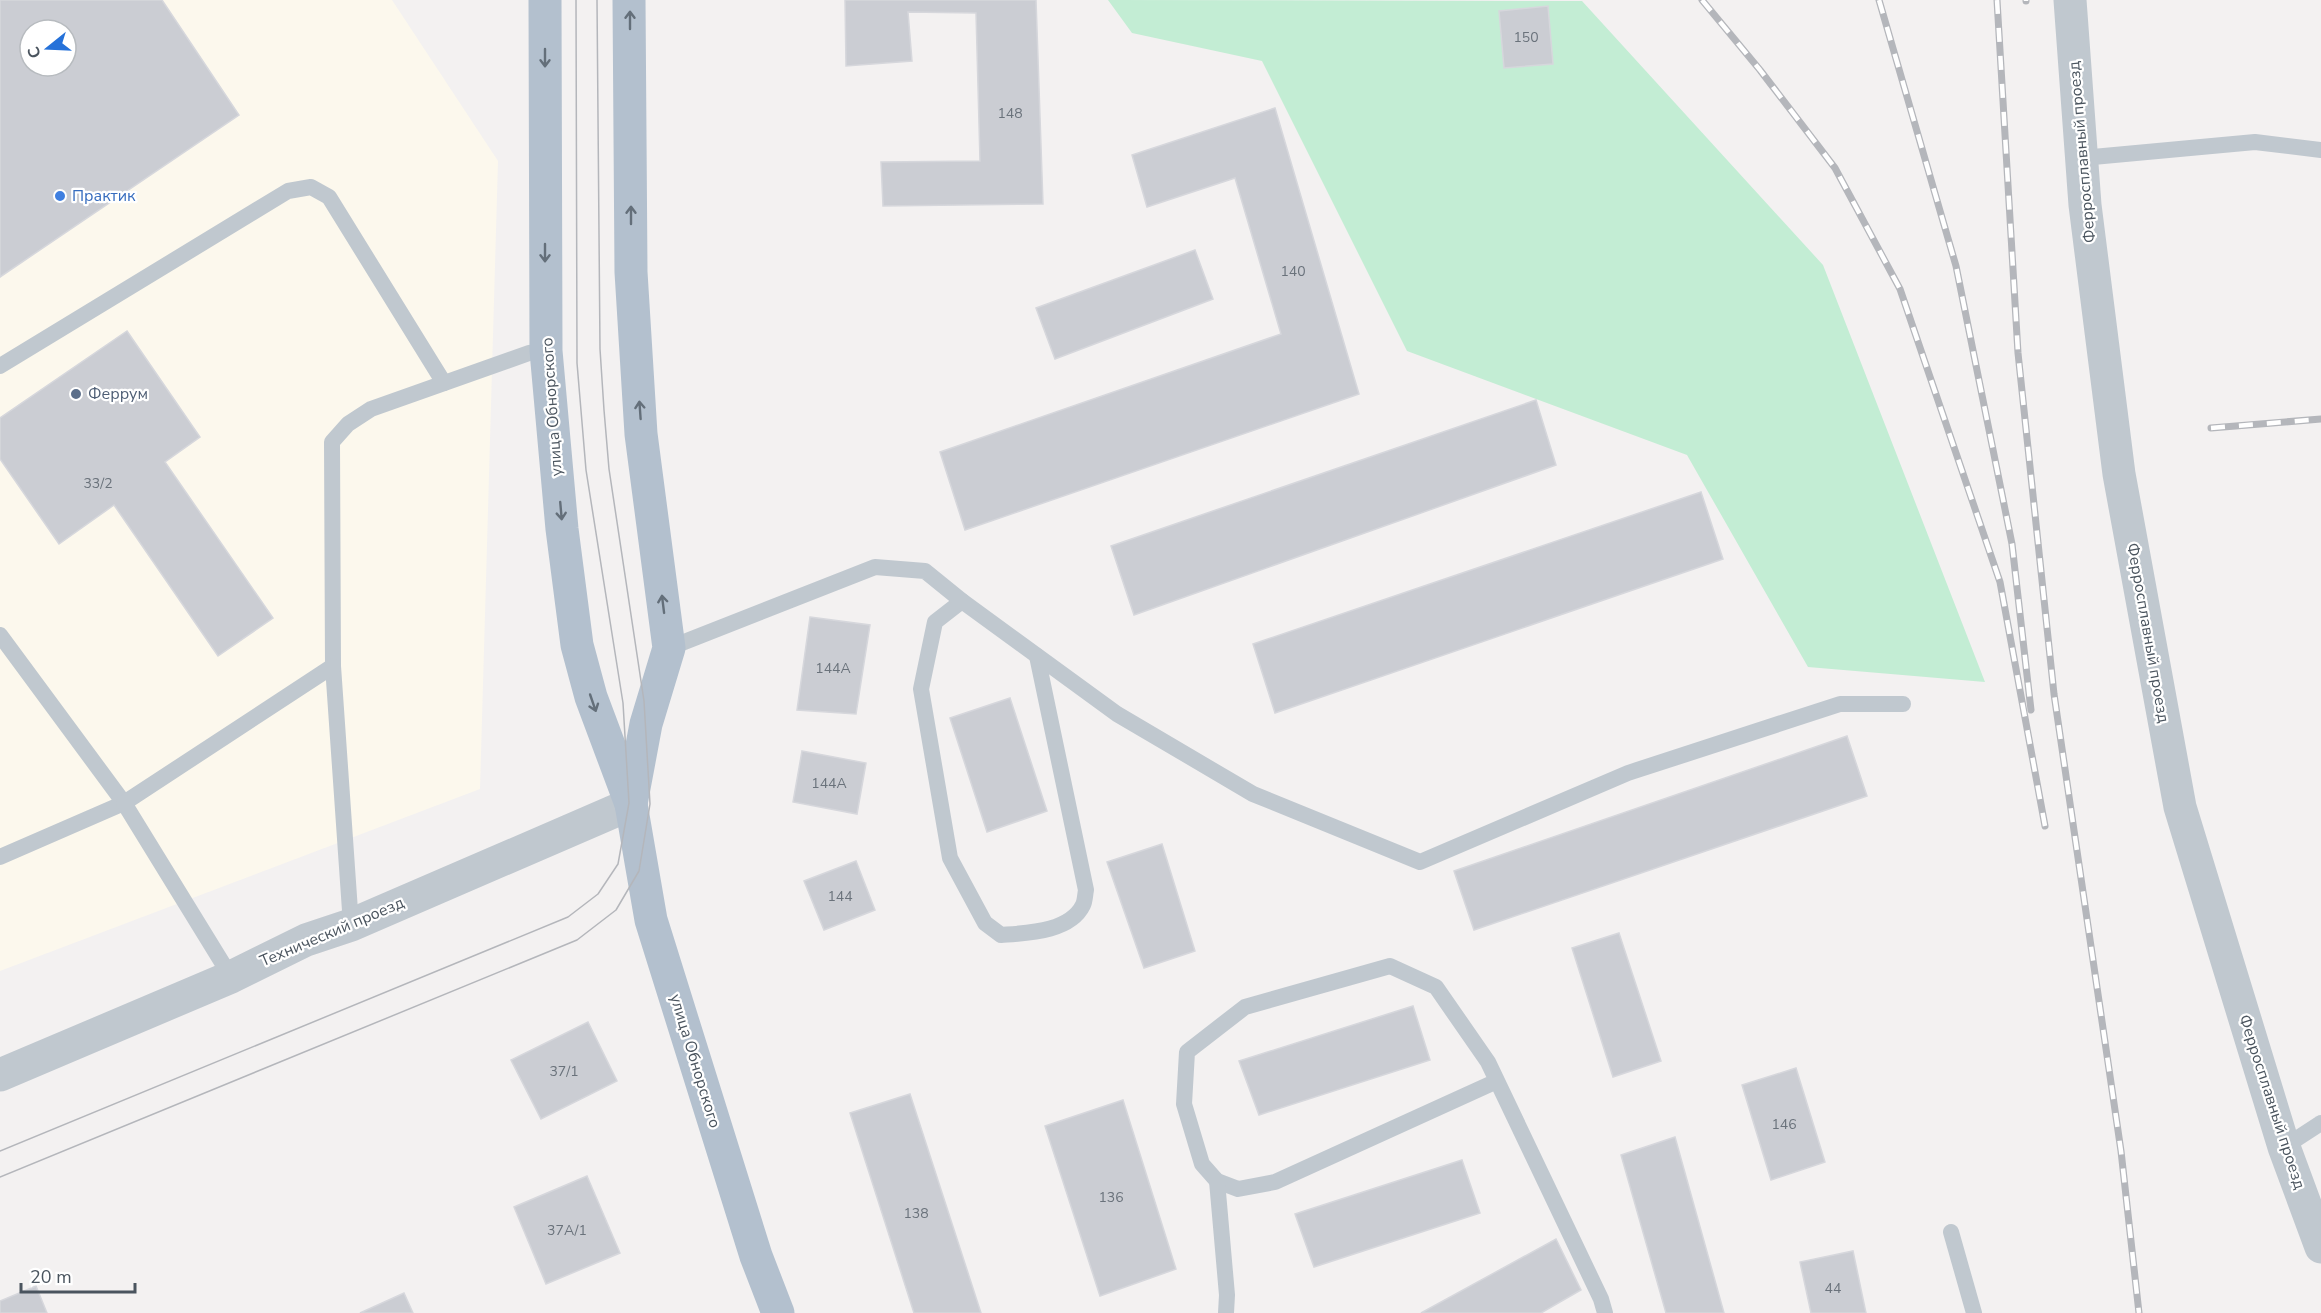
<svg xmlns="http://www.w3.org/2000/svg" width="2321" height="1313" viewBox="0 0 2321 1313" font-family="'Nunito Sans',sans-serif">
	<style>
		.commercial { fill: #fcf8ed; fill-rule: evenodd }
		.green { fill: #c3edd4 }
		.building { fill: #cbcdd3; stroke: #d6d7dc; stroke-width: 1.5; fill-rule: evenodd }
		.lines { fill: none; stroke-linecap: round; stroke-linejoin: round }
		.lane { stroke: #c0c8cf; stroke-width: 16 }
		.street { stroke: #c0c8cf; stroke-width: 33 }
		.primary { stroke: #b3c0ce; stroke-width: 33 }
		.tram { stroke: #b4b6bb; stroke-width: 1.5 }
		.rail-casing { stroke: #b4b6bb; stroke-width: 7 }
		.rail { stroke: #fff; stroke-width: 4.5; stroke-dasharray: 14; stroke-linecap: butt }
		.oneway { stroke: #646f7a }
		.shop-dot { fill: #3f7fe0; stroke: #fff; stroke-width: 2 }
		.service-dot { fill: #5c6f8a; stroke: #fff; stroke-width: 2 }
		.labels { text-anchor: middle; dominant-baseline: central; stroke-width: 4.5; stroke-linejoin: round; paint-order: stroke }
		.number-label { font-size: 14px; fill: #6a727b }
		.street-label { font-size: 16px; fill: #4a545e; stroke: #fff }
		.shop-label { font-size: 16px; fill: #366cbe; stroke: #fff; text-anchor: start }
		.service-label { font-size: 16px; fill: #4e5e75; stroke: #fff; text-anchor: start }
	</style>
	<rect width="100%" height="100%" fill="#f3f1f1"/>
	<!-- commercial -->
	<path class="commercial" d="M0,0H392L498,161L480,789L0,971ZM30,30H66V66H30Z"/>
	<!-- green -->
	<polygon class="green" points="1108,0 1582,1 1823,265 1985,682 1808,667 1687,455 1407,351 1262,61 1132,33"/>
	<!-- building -->
	<g class="building">
		<path d="M0,0H162L239,115L0,277ZM30,30H66V66H30Z"/>
		<polygon points="845,0 1036,0 1043,204 883,206 881,162 980,161 976,13 908,12 912,61 846,66"/>
		<polygon points="1548,6 1553,64 1504,68 1499,11"/>
		<polygon points="1275,108 1359,394 965,530 940,452 1281,334 1235,178 1147,207 1132,155"/>
		<polygon points="1195,250 1213,299 1055,359 1036,308"/>
		<polygon points="127,331 200,437 165,462 273,618 218,656 114,505 59,544 0,459 0,418"/>
		<polygon points="1536,400 1556,465 1134,615 1111,546"/>
		<polygon points="1701,492 1723,559 1275,713 1253,644"/>
		<polygon points="810,617 870,625 856,714 797,710"/>
		<polygon points="1010,698 1047,811 987,832 950,718"/>
		<polygon points="1847,736 1867,796 1474,930 1454,871"/>
		<polygon points="802,751 866,763 857,814 793,802"/>
		<polygon points="1162,844 1195,951 1144,968 1107,862"/>
		<polygon points="856,861 875,910 824,930 804,881"/>
		<polygon points="1619,933 1661,1061 1613,1077 1572,948"/>
		<polygon points="1413,1006 1430,1060 1259,1115 1239,1061"/>
		<polygon points="588,1022 617,1081 541,1119 511,1060"/>
		<polygon points="1796,1068 1825,1162 1771,1180 1742,1085"/>
		<polygon points="910,1094 981,1313 914,1313 850,1113"/>
		<polygon points="1123,1100 1176,1269 1100,1296 1045,1126"/>
		<polygon points="1675,1137 1724,1313 1666,1313 1621,1155"/>
		<polygon points="1462,1160 1480,1213 1314,1267 1295,1214"/>
		<polygon points="587,1176 620,1253 546,1284 514,1207"/>
		<polygon points="1556,1239 1581,1290 1541,1313 1421,1313"/>
		<polygon points="1853,1251 1866,1313 1811,1313 1800,1262"/>
		<polygon points="36,1286 47,1313 0,1313 0,1301"/>
		<polygon points="404,1293 413,1313 360,1313"/>
	</g>
	<g class="lines">
		<!-- lane -->
		<g class="lane">
			<polyline points="2082,158 2255,142 2321,150"/>
			<polyline points="0,366 288,191 311,187 329,197 444,383"/>
			<path d="M962,601L935,622L921,689L950,858L985,923L1001,935C1027,933 1070,932 1083,905C1085,901 1085,895 1086,890L1037,656"/>
			<polyline points="0,635 124,803 0,857"/>
			<polyline points="669,648 875,567 925,571 962,601 1117,714 1253,794 1420,862 1628,773 1840,704 1903,704"/>
			<polyline points="351,925 333,666 332,442 348,424 371,409 529,353 546,351"/>
			<polyline points="231,977 124,803 333,666"/>
			<polyline points="1497,1081 1275,1182 1238,1189 1217,1181 1202,1164 1184,1104 1187,1052 1245,1007 1390,966 1436,987 1488,1062 1601,1299 1605,1313"/>
			<polyline points="2284,1147 2321,1123"/>
			<polyline points="1217,1181 1227,1295 1226,1313"/>
			<polyline points="1951,1232 1974,1313"/>
		</g>
		<!-- street -->
		<g class="street">
			<polyline points="2070,0 2085,205 2119,474 2180,807 2284,1147 2321,1247"/>
			<polyline points="0,1075 231,977 306,940 351,925 631,804"/>
		</g>
		<!-- primary -->
		<g class="primary">
			<polyline points="545,0 546,351 562,529 577,645 591,697 631,804 651,920 756,1256 778,1313"/>
			<polyline points="629,0 631,272 641,434 669,648 646,724 631,804"/>
		</g>
		<!-- tram -->
		<g class="tram">
			<polyline points="0,1151 568,917 598,894 618,864 629,803 623,703 586,470 577,363 576,0"/>
			<polyline points="0,1177 577,940 616,910 639,871 650,804 644,701 609,469 604,410 600,349 597,0"/>
		</g>
		<!-- rail casing -->
		<g class="rail-casing">
			<g id="rail">
				<polyline points="1702,0 1760,70 1835,168 1900,289 2000,582 2045,826"/>
				<polyline points="1879,0 1956,266 2012,544 2031,710"/>
				<polyline points="1997,0 2018,353 2054,694 2121,1151 2139,1313"/>
				<polyline points="2026,1 2026,0"/>
				<polyline points="2211,428 2321,419"/>
			</g>
		</g>
		<!-- rail -->
		<use href="#rail" class="rail"/>
	</g>
	<!-- one-way arrows -->
	<defs><path id="oneway-shaft" d="M-6 0H5M1.5-3L5.5 0L1.5 3" fill="none" stroke-width="1.6" stroke-linecap="round" stroke-linejoin="round" transform="scale(1.5)"/></defs>
	<g class="oneway">
		<use href="#oneway-shaft" transform="translate(630 20) rotate(-90)"/>
		<use href="#oneway-shaft" transform="translate(545 58) rotate(90)"/>
		<use href="#oneway-shaft" transform="translate(631 215) rotate(-90)"/>
		<use href="#oneway-shaft" transform="translate(545 253) rotate(90)"/>
		<use href="#oneway-shaft" transform="translate(640 410) rotate(-94)"/>
		<use href="#oneway-shaft" transform="translate(561 511) rotate(85)"/>
		<use href="#oneway-shaft" transform="translate(663 604) rotate(-97)"/>
		<use href="#oneway-shaft" transform="translate(593 703) rotate(71)"/>
	</g>
	<!-- markers -->
	<circle class="shop-dot" cx="60" cy="196" r="6"/>
	<circle class="service-dot" cx="76" cy="394" r="6"/>
	<g class="labels">
		<!-- number labels -->
		<g class="number-label">
			<text x="1526" y="37">150</text>
			<text x="1010" y="113">148</text>
			<text x="1293" y="271">140</text>
			<text x="98" y="483">33/2</text>
			<text x="833" y="668">144А</text>
			<text x="829" y="783">144А</text>
			<text x="840" y="896">144</text>
			<text x="564" y="1071">37/1</text>
			<text x="1784" y="1124">146</text>
			<text x="1111" y="1197">136</text>
			<text x="916" y="1213">138</text>
			<text x="567" y="1230">37А/1</text>
			<text x="1833" y="1288">44</text>
		</g>
		<!-- street labels -->
		<g class="street-label">
			<text transform="translate(2082 152) rotate(-95)">Ферросплавный проезд</text>
			<text transform="translate(552 407) rotate(-94)">улица Обнорского</text>
			<text transform="translate(2148 633) rotate(80)">Ферросплавный проезд</text>
			<text transform="translate(332 932) rotate(-23)">Технический проезд</text>
			<text transform="translate(695 1061) rotate(73)">улица Обнорского</text>
			<text transform="translate(2272 1102) rotate(72)">Ферросплавный проезд</text>
		</g>
		<!-- shop labels -->
		<g class="shop-label">
			<text x="72" y="196">Практик</text>
		</g>
		<!-- service labels -->
		<g class="service-label">
			<text x="88" y="394">Феррум</text>
		</g>
	</g>
	<!-- north arrow -->
	<g transform="translate(48 48) rotate(252)"><circle r="28" fill="#ffffff" stroke="#b7bbbf" stroke-width="1.5"/>
	<path d="M0-4.5L10 22L0 15L-10 22Z" fill="#2571d9"/>
	<text y="-9" font-size="16" font-weight="bold" text-anchor="middle" fill="#4a545e">С</text>
	</g>
	<!-- scale -->
	<path d="M21 1283v9h114v-9" fill="none" stroke="#4a545e" stroke-width="3"/>
	<text x="30" y="1283" font-size="18" fill="#4a545e" stroke="#ffffff" stroke-width="4.5" paint-order="stroke">20 m</text>
</svg>
